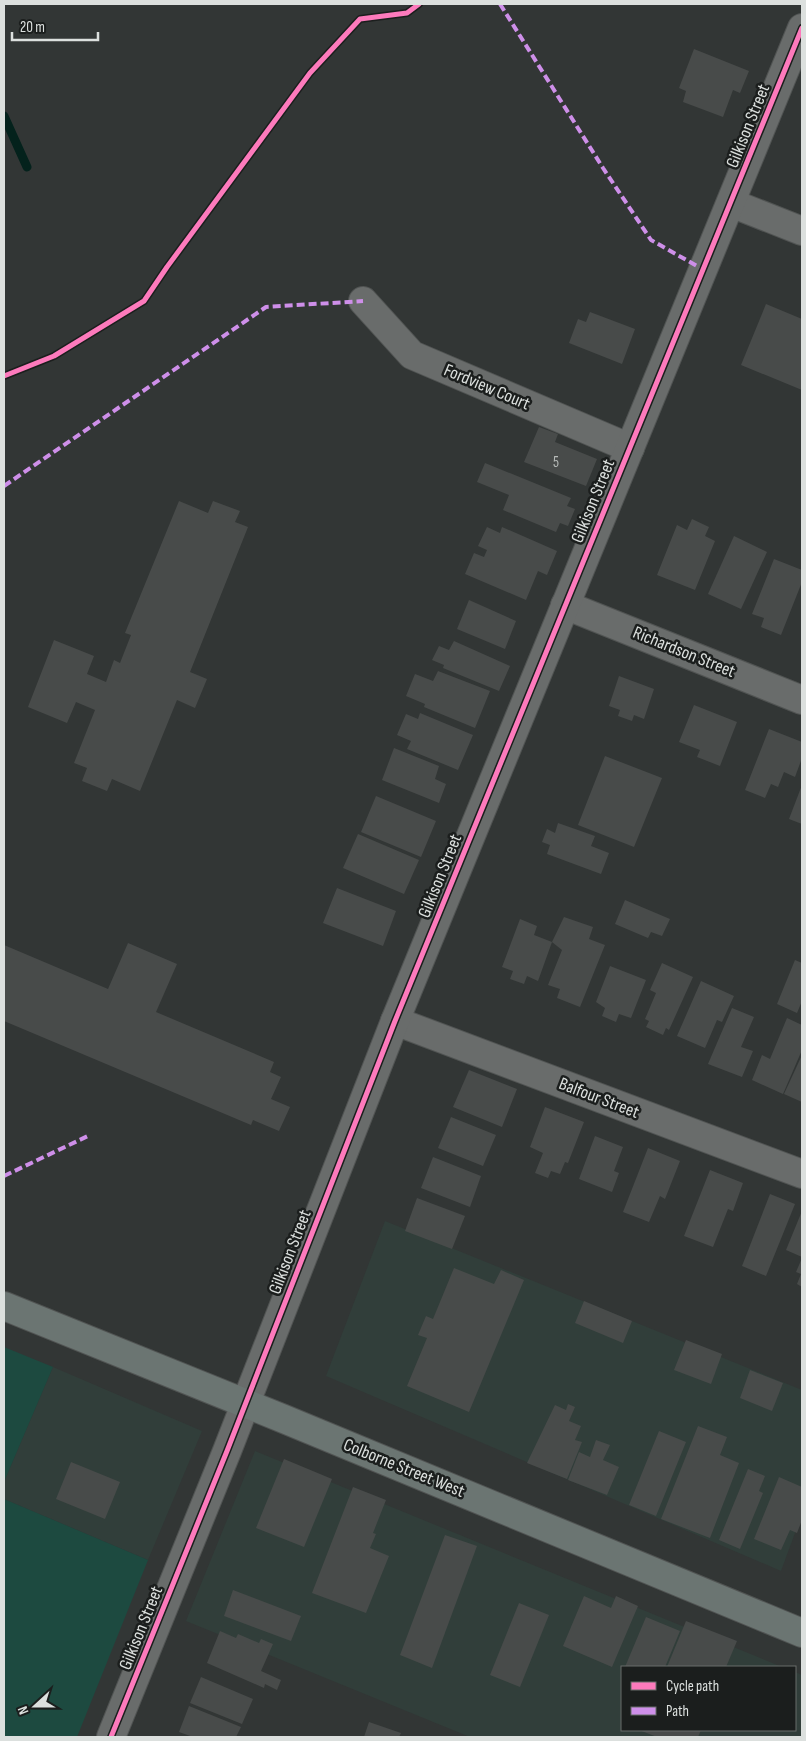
<svg xmlns="http://www.w3.org/2000/svg" width="806" height="1741" viewBox="0 0 806 1741" font-family="'Sofia Sans Condensed',sans-serif">
	<style>
		.built { fill: #313e3a }
		.green { fill: #1d4a40 }
		.lines { fill: none; stroke-linecap: round; stroke-linejoin: round }
		.stream { stroke: #04221c; stroke-width: 9 }
		.building { fill: #484b4a }
		.minor-casing { stroke: #515453; stroke-width: 30 }
		.major-casing { stroke: #515453; stroke-width: 30 }
		.minor { stroke: #696c6b; stroke-width: 28 }
		.major { stroke: #6b7572; stroke-width: 28 }
		.quiet { stroke: #ce8fe9; stroke-width: 4; stroke-dasharray: 8 4; stroke-linecap: butt }
		.cycleway-casing { stroke: #1b1e1d; stroke-width: 8 }
		.cycleway { stroke: #fd7abc; stroke-width: 5 }
		.labels { text-anchor: middle; dominant-baseline: central; stroke-width: 5; stroke-linejoin: round; paint-order: stroke }
		.number-label { font-size: 15px; fill: #b7bbb9 }
		.street-label { font-size: 18px; fill: #dce0de; stroke: #1b1e1d }
	</style>
	<rect width="100%" height="100%" fill="#323635"/>
	<!-- built -->
	<g class="built">
		<polygon points="385,1221 802,1390 802,1514 781,1571 326,1376"/>
		<polygon points="53,1367 202,1431 148,1560 4,1499 4,1482"/>
		<polygon points="255,1451 782,1667 622,1667 622,1730 795,1730 795,1672 802,1675 802,1737 470,1737 186,1621"/>
	</g>
	<!-- green -->
	<g class="green">
		<polygon points="4,1347 53,1367 4,1482"/>
		<polygon points="4,1499 148,1560 77,1737 4,1737"/>
	</g>
	<g class="lines">
		<!-- stream -->
		<polyline class="stream" points="4,116 27,167"/>
	</g>
	<!-- building -->
	<g class="building">
		<polygon points="694,49 749,71 740,93 733,90 723,117 683,102 686,91 679,88"/>
		<polygon points="766,304 802,319 802,390 741,365"/>
		<polygon points="590,312 635,329 622,364 569,343 578,319 586,322"/>
		<polygon points="539,427 558,434 555,442 597,459 586,486 524,462"/>
		<polygon points="485,463 571,498 567,506 575,509 568,526 560,523 556,532 503,510 509,495 477,482"/>
		<polygon points="179,501 208,513 213,501 240,511 235,522 248,527 190,672 207,679 195,708 177,700 140,791 112,779 107,791 82,781 87,768 74,763 95,710 76,702 67,723 28,707 54,640 94,656 87,674 106,682 114,660 120,663 131,635 125,633"/>
		<polygon points="692,519 709,527 705,536 715,541 695,590 657,575 677,525 687,530"/>
		<polygon points="487,527 500,533 502,527 557,551 547,575 538,571 526,600 465,574 474,553 484,557 487,550 478,546"/>
		<polygon points="734,536 767,552 741,609 708,594"/>
		<polygon points="774,559 802,570 802,582 781,635 761,627 764,618 752,614"/>
		<polygon points="469,600 516,621 505,649 457,629"/>
		<polygon points="454,641 510,666 499,691 443,668 444,665 432,660 439,646 449,650"/>
		<polygon points="438,671 490,691 475,728 424,707 425,704 406,696 415,674 433,681"/>
		<polygon points="619,676 654,689 644,719 634,715 632,721 618,716 620,710 609,706"/>
		<polygon points="694,705 737,722 720,766 697,757 700,750 679,742"/>
		<polygon points="420,713 473,735 458,770 407,749 411,741 397,735 406,714 418,719"/>
		<polygon points="769,729 802,742 802,758 795,777 784,772 778,787 771,784 765,798 745,790"/>
		<polygon points="394,748 439,766 435,779 446,784 439,803 382,780"/>
		<polygon points="605,756 662,778 634,847 578,825"/>
		<polygon points="802,785 802,824 789,819"/>
		<polygon points="376,796 436,821 421,857 361,832"/>
		<polygon points="558,823 595,836 591,846 609,853 601,874 547,854 550,845 542,842 547,829 555,833"/>
		<polygon points="358,834 419,860 404,894 343,868"/>
		<polygon points="337,888 396,911 383,946 323,923"/>
		<polygon points="625,900 670,919 662,936 651,932 648,938 615,924"/>
		<polygon points="564,917 593,927 589,939 605,945 580,1007 557,998 560,989 548,985 562,950 552,942"/>
		<polygon points="520,919 537,926 534,935 552,942 538,981 527,976 524,984 510,979 513,971 502,967"/>
		<polygon points="128,943 177,964 156,1012 274,1062 270,1072 281,1077 271,1099 290,1107 279,1131 253,1120 251,1125 4,1021 4,945 108,989"/>
		<polygon points="795,960 802,963 802,1001 797,1013 777,1004"/>
		<polygon points="662,963 693,977 669,1030 666,1028 663,1035 646,1027 649,1021 645,1019 656,993 650,990"/>
		<polygon points="610,966 646,980 631,1018 619,1014 616,1022 602,1016 605,1008 596,1002"/>
		<polygon points="701,981 734,996 722,1022 717,1020 705,1048 677,1036"/>
		<polygon points="732,1008 754,1017 741,1047 753,1051 742,1077 708,1064"/>
		<polygon points="787,1018 802,1025 802,1050 783,1094 752,1080 762,1055 770,1059"/>
		<polygon points="802,1055 802,1102 784,1094"/>
		<polygon points="469,1070 517,1089 502,1127 453,1107"/>
		<polygon points="545,1107 584,1122 568,1163 565,1162 560,1174 551,1171 548,1178 535,1173 543,1153 530,1147"/>
		<polygon points="451,1117 496,1135 483,1166 438,1148"/>
		<polygon points="595,1136 623,1147 614,1171 619,1173 612,1192 579,1179"/>
		<polygon points="648,1148 680,1161 665,1199 660,1196 649,1222 623,1212"/>
		<polygon points="433,1157 481,1176 470,1207 421,1188"/>
		<polygon points="710,1170 743,1183 733,1211 728,1209 713,1247 684,1236"/>
		<polygon points="770,1194 795,1204 766,1276 742,1266"/>
		<polygon points="417,1198 465,1216 452,1249 405,1231"/>
		<polygon points="802,1211 802,1257 786,1250"/>
		<polygon points="802,1258 802,1287 797,1284 801,1274 796,1272"/>
		<polygon points="454,1268 494,1284 501,1270 524,1280 469,1412 407,1386 427,1338 418,1335 426,1316 433,1319"/>
		<polygon points="584,1301 632,1321 623,1343 575,1323"/>
		<polygon points="686,1340 722,1354 711,1384 674,1370"/>
		<polygon points="750,1370 783,1383 772,1411 740,1398"/>
		<polygon points="568,1404 575,1407 569,1421 581,1426 575,1440 582,1442 567,1479 527,1463 555,1405 566,1410"/>
		<polygon points="698,1426 727,1437 720,1455 739,1463 710,1538 661,1519"/>
		<polygon points="659,1431 686,1442 656,1516 629,1505"/>
		<polygon points="596,1440 610,1445 603,1460 619,1467 607,1495 568,1480 579,1452 590,1457"/>
		<polygon points="284,1459 332,1479 304,1547 256,1528"/>
		<polygon points="71,1462 120,1482 105,1519 56,1499"/>
		<polygon points="748,1469 765,1476 759,1491 763,1493 740,1549 719,1540"/>
		<polygon points="779,1477 802,1487 802,1520 797,1533 790,1530 781,1550 754,1539"/>
		<polygon points="353,1487 386,1500 373,1533 376,1534 370,1548 389,1556 366,1613 312,1593"/>
		<polygon points="445,1535 477,1546 432,1668 400,1655"/>
		<polygon points="233,1590 301,1616 291,1641 224,1616"/>
		<polygon points="584,1596 611,1608 616,1596 638,1606 612,1667 563,1646"/>
		<polygon points="519,1603 549,1615 520,1687 490,1675"/>
		<polygon points="646,1617 680,1631 665,1667 625,1667"/>
		<polygon points="686,1621 737,1641 726,1667 667,1667"/>
		<polygon points="220,1631 236,1638 238,1634 259,1643 261,1639 273,1644 261,1671 281,1680 277,1690 265,1684 264,1688 207,1663"/>
		<polygon points="201,1677 253,1699 242,1724 190,1703"/>
		<polygon points="189,1706 241,1727 236,1737 193,1737 179,1732"/>
		<polygon points="369,1722 401,1733 399,1737 364,1737"/>
		<polygon points="639,1730 701,1730 698,1737 657,1737"/>
	</g>
	<g class="lines">
		<!-- minor casing -->
		<g class="minor-casing">
			<g id="minor">
				<polyline points="731,203 802,231"/>
				<polyline points="363,301 412,355 630,448"/>
				<polyline points="565,605 802,700"/>
				<polyline points="395,1021 802,1174"/>
				<polyline points="111,1737 227,1451 395,1021 802,28"/>
			</g>
		</g>
		<!-- major casing -->
		<g class="major-casing">
			<polyline id="major" points="4,1306 284,1419 802,1633"/>
		</g>
		<!-- minor -->
		<use href="#minor" class="minor"/>
		<!-- major -->
		<use href="#major" class="major"/>
		<!-- quiet -->
		<g class="quiet">
			<polyline points="500,4 603,168 651,240 704,270"/>
			<polyline points="4,486 266,307 363,301"/>
			<polyline points="4,1176 90,1135"/>
		</g>
		<!-- cycleway casing -->
		<g class="cycleway-casing">
			<g id="cycleway">
				<polyline points="4,376 54,356 144,301 167,267 310,73 360,19 407,13 419,4"/>
				<polyline points="111,1737 227,1451 395,1021 802,28"/>
			</g>
		</g>
		<!-- cycleway -->
		<use href="#cycleway" class="cycleway"/>
	</g>
	<g class="labels">
		<!-- number labels -->
		<g class="number-label">
			<text x="556" y="462">5</text>
		</g>
		<!-- street labels -->
		<g class="street-label">
			<text transform="translate(748 126) rotate(-68)">Gilkison Street</text>
			<text transform="translate(487 387) rotate(23)">Fordview Court</text>
			<text transform="translate(593 501) rotate(-68)">Gilkison Street</text>
			<text transform="translate(684 652) rotate(22)">Richardson Street</text>
			<text transform="translate(440 876) rotate(-68)">Gilkison Street</text>
			<text transform="translate(599 1098) rotate(21)">Balfour Street</text>
			<text transform="translate(290 1252) rotate(-69)">Gilkison Street</text>
			<text transform="translate(404 1468) rotate(22)">Colborne Street West</text>
			<text transform="translate(141 1628) rotate(-68)">Gilkison Street</text>
		</g>
	</g>
	<!-- border -->
	<rect width="806" height="1741" fill="none" stroke="#dce0de" stroke-width="10"/>
	<!-- legend -->
	<rect x="621" y="1666" width="175" height="65" fill="#1b1e1d" stroke="#686c6a"/>
	<rect x="631" y="1682" width="25" height="8" fill="#fd7abc" stroke="#686c6a"/>
	<text x="666" y="1691" font-size="15" fill="#dce0de">Cycle path</text>
	<rect x="631" y="1707" width="25" height="8" fill="#ce8fe9" stroke="#686c6a"/>
	<text x="666" y="1716" font-size="15" fill="#dce0de">Path</text>
	<!-- north arrow -->
	<g transform="translate(35 1706) rotate(249)" stroke="#1b1e1d" stroke-width="4" paint-order="stroke">
	<path d="M0-4L9 19L0 12L-9 19Z" fill="#dce0de"/>
	<text y="-8" font-size="14" font-weight="bold" text-anchor="middle" fill="#dce0de">N</text>
	</g>
	<!-- scale -->
	<path d="M12 32v8h86v-8" fill="none" stroke="#dce0de" stroke-width="2.5"/>
	<text x="20" y="32" font-size="15" fill="#dce0de" stroke="#1b1e1d" stroke-width="4" paint-order="stroke">20 m</text>
</svg>
